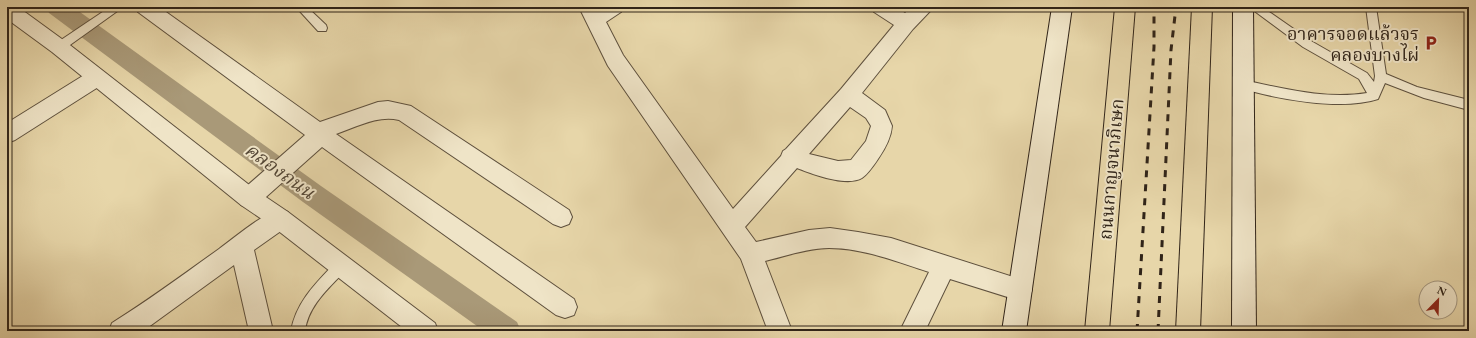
<svg xmlns="http://www.w3.org/2000/svg" width="1476" height="338" viewBox="0 0 1476 338" font-family="'EB Garamond','Noto Serif Thai',serif">
	<style>
		.lines { fill: none; stroke-linecap: round; stroke-linejoin: round }
		.canal { fill: #a99978; fill-rule: evenodd }
		.service-casing { stroke: #5e503d; stroke-width: 2 }
		.minor-casing { stroke: #5e503d; stroke-width: 2 }
		.tertiary-casing { stroke: #5e503d; stroke-width: 2 }
		.secondary-casing { stroke: #302419; stroke-width: 2 }
		.trunk-casing { stroke: #302419; stroke-width: 2 }
		.service { fill: #efe4c7; fill-rule: evenodd }
		.minor { fill: #efe4c7; fill-rule: evenodd }
		.tertiary { fill: #efe4c7; fill-rule: evenodd }
		.secondary { fill: #efe4c7; fill-rule: evenodd }
		.trunk { fill: #e7d6a9; fill-rule: evenodd }
		.rail { stroke: #302419; stroke-width: 3; stroke-dasharray: 7 7; stroke-linecap: butt }
		.labels { text-anchor: middle; dominant-baseline: central; stroke-width: 4; stroke-linejoin: round; paint-order: stroke }
		.poi-label { font-size: 18px; fill: #302419; stroke: #efe4c7; text-anchor: end }
		.street-label { font-size: 18px; fill: #302419; stroke: #efe4c7 }
		.water-label { font-size: 19px; font-style: italic; fill: #544736; stroke: #efe4c7 }
	</style>
	<rect width="100%" height="100%" fill="#e7d6a9"/>
	<filter id="stains"><feTurbulence type="fractalNoise" baseFrequency=".005" numOctaves="4"/><feColorMatrix values="0 0 0 0 .2 0 0 0 0 .09 0 0 0 0 .02 0 0 0 .5 -.17"/></filter>
	<radialGradient id="worn" r=".72"><stop offset=".6" stop-color="#630" stop-opacity="0"/><stop offset="1" stop-color="#630" stop-opacity=".3"/></radialGradient>
	<g class="lines">
		<!-- canal -->
		<polygon class="canal" points="46,7 73,7 321,186 517,322 521,331 484,331 303,202 49,13"/>
		<!-- service casing -->
		<g class="service-casing">
			<g id="service">
				<polygon points="110,7 123,7 63,50 55,50 54,47 55,44"/>
				<polygon points="296,7 307,7 326,25 327,28 326,31 318,31"/>
				<path d="M1249,7H1262L1311,41L1367,73L1374,82L1375,76L1366,7H1376L1386,74L1417,87L1469,100V110L1424,98L1385,83L1378,99C1342,111 1274,99 1238,87L1236,84L1238,81L1242,80C1283,88 1325,100 1367,93L1359,79L1303,47Z"/>
				<path d="M340,261L345,263L346,267L345,271C328,289 308,306 305,331H291C296,302 316,283 335,263Z"/>
			</g>
		</g>
		<!-- minor casing -->
		<g class="minor-casing">
			<g id="minor">
				<path d="M135,7H159L320,122L378,102L388,101L411,106L569,210L572,217L569,224L561,227L553,224L399,120C377,115 357,127 336,134L574,299L577,307L574,315L565,318L556,315L322,147L257,205L249,208L241,205L238,198L241,191L305,135L138,12Z"/>
				<path d="M579,7H624L621,12L606,22L623,55L733,209L781,156L783,151L786,149L841,89L894,25L874,12L871,7H895L905,13L912,7H934L913,29L862,93L885,110L892,126C891,138 885,149 878,159C874,165 868,174 862,178C847,187 812,174 797,168L745,227L756,242L809,230L830,228L858,232L891,238L1029,282L1032,290L1029,298L1020,301L950,279L925,331H900L929,272C898,262 863,248 829,248C808,248 786,256 765,261L792,331H768L741,259L608,66ZM850,107L866,118L871,126L866,141L851,160L838,161L809,154Z"/>
				<polygon points="96,70 103,72 106,78 103,84 15,140 7,143 7,123 89,72"/>
				<path d="M280,209L288,212L291,219L288,226L254,250L273,331H249L234,265L143,331H109L112,323C149,300 184,274 219,249C238,235 258,217 280,209Z"/>
			</g>
		</g>
		<!-- tertiary casing -->
		<g class="tertiary-casing">
			<polygon id="tertiary" points="7,7 18,7 66,42 257,191 288,212 435,323 438,331 407,331 272,226 241,205 52,52 7,19"/>
		</g>
		<!-- secondary casing -->
		<g class="secondary-casing">
			<g id="secondary">
				<polygon points="1052,7 1072,7 1026,331 1002,331"/>
				<polygon points="1233,7 1253,7 1256,331 1232,331"/>
			</g>
		</g>
		<!-- trunk casing -->
		<g class="trunk-casing">
			<g id="trunk">
				<polygon points="1115,7 1135,7 1109,331 1085,331"/>
				<polygon points="1192,7 1212,7 1200,331 1176,331"/>
			</g>
		</g>
		<!-- service -->
		<use href="#service" class="service"/>
		<!-- minor -->
		<use href="#minor" class="minor"/>
		<!-- tertiary -->
		<use href="#tertiary" class="tertiary"/>
		<!-- secondary -->
		<use href="#secondary" class="secondary"/>
		<!-- trunk -->
		<use href="#trunk" class="trunk"/>
		<!-- rail -->
		<g class="rail">
			<polyline points="1137,331 1154,47 1154,7"/>
			<polyline points="1158,331 1171,50 1176,7"/>
		</g>
	</g>
	<!-- icons -->
	<defs>
		<g id="parking-bare" transform="scale(1.2)"><path d="M-3.5-5.5H1a3.5 3.5 0 0 1 0 7H-1V5.5H-3.5ZM-1-3.4V-.6H.8a1.4 1.4 0 0 0 0-2.8Z" fill="#8f2418" stroke="#efe4c7" stroke-width="2.5" paint-order="stroke"/></g>
	</defs>
	<g fill-rule="evenodd">
		<use href="#parking-bare" x="1431" y="43"/>
	</g>
	<g class="labels">
		<!-- poi labels -->
		<g class="poi-label">
			<text x="1419" y="33">อาคารจอดแล้วจร<tspan x="1419" dy="21">คลองบางไผ่</tspan></text>
		</g>
		<!-- street labels -->
		<g class="street-label">
			<text transform="translate(1111 169) rotate(-85)">ถนนกาญจนาภิเษก</text>
		</g>
		<!-- water labels -->
		<g class="water-label">
			<text transform="translate(280 171) rotate(36)">คลองถนน</text>
		</g>
	</g>
	<!-- margin -->
	<rect width="1476" height="338" fill="none" stroke="#e7d6a9" stroke-width="24"/>
	<rect x="8" y="8" width="1460" height="322" fill="none" stroke="#302419" stroke-width="2"/>
	<rect x="12" y="12" width="1452" height="314" fill="none" stroke="#302419"/>
	<!-- north arrow -->
	<g transform="translate(1438 300) rotate(23)"><circle r="19" fill="#efe4c7" stroke="#a39781"/>
	<path d="M0-3L7 15L0 10L-7 15Z" fill="#8f2418"/>
	<text y="-6" font-size="11" font-weight="bold" text-anchor="middle" fill="#302419">N</text>
	</g>
	<rect width="100%" height="100%" filter="url(#stains)"/>
	<rect width="100%" height="100%" fill="url(#worn)"/>
</svg>
